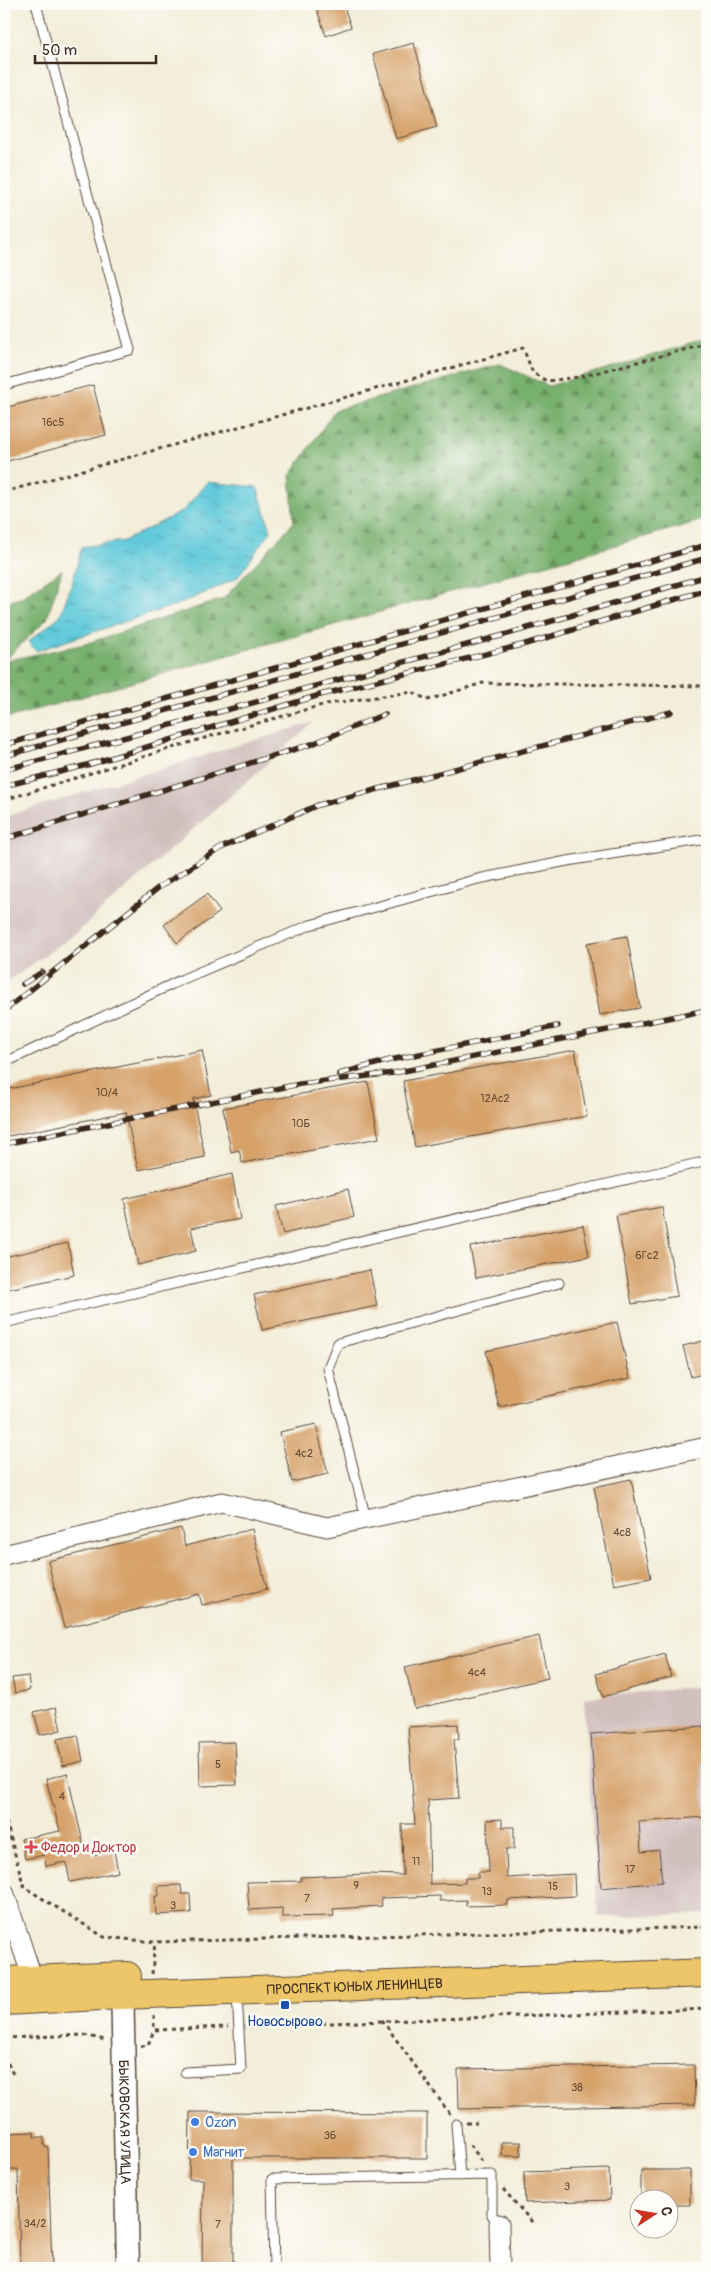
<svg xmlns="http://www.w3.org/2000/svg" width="711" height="2272" viewBox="0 0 711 2272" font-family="Pangolin,sans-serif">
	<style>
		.industrial { fill: #d1bfbe }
		.forest { fill: url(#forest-firs); stroke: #5a6d46 }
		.water { fill: url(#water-ripples); stroke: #4d7a7c }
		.building { fill: #d6a26b }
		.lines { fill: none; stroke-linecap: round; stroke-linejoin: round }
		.service-casing { stroke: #57473a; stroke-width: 11 }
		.minor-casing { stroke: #57473a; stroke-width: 21 }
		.tertiary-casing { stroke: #57473a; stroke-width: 25 }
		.primary-casing { stroke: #57473a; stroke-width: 30 }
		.path { stroke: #57473a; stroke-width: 3; stroke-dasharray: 4 4; stroke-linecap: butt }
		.service { stroke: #fff; stroke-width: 9 }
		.minor { stroke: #fff; stroke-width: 19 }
		.tertiary { stroke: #fff; stroke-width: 22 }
		.primary { stroke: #ecc669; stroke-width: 28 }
		.rail-casing { stroke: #3b2a1e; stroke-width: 5.5 }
		.rail { stroke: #fdfcf7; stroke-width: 4; stroke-dasharray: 11; stroke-linecap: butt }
		.health-dot { fill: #e0444e; stroke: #fdfcf7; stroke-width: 2 }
		.transit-dot { fill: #1a4fb4; stroke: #fdfcf7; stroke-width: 2 }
		.shop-dot { fill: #3f7fe0; stroke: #fdfcf7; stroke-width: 2 }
		.labels { text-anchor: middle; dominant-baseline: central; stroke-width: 5; stroke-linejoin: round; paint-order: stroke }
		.number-label { font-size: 11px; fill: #624831 }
		.health-label { font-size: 14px; fill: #be3a42; stroke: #fdfcf7; text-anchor: start }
		.street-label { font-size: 14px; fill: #3b2a1e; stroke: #fdfcf7 }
		.transit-label { font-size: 14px; fill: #164399; stroke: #fdfcf7 }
		.shop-label { font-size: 14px; fill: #366cbe; stroke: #fdfcf7; text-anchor: start }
	</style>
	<defs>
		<pattern id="forest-firs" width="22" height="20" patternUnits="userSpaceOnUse" patternTransform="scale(1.25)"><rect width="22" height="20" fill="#78b06e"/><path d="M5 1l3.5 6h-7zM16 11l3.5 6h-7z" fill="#648f5a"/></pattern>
		<pattern id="water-ripples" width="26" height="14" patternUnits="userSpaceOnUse" patternTransform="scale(1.25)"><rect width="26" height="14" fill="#5fc9da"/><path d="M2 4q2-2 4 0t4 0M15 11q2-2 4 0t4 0" fill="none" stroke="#50a3b0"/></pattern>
	</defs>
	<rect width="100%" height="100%" fill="#fdfcf7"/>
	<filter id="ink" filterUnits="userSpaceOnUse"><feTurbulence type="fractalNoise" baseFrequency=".02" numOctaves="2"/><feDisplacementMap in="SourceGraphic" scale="10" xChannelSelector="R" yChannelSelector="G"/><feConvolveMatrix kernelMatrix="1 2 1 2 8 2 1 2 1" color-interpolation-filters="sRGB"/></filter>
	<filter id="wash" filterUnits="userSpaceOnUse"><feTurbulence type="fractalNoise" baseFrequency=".0096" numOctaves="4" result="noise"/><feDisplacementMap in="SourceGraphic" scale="20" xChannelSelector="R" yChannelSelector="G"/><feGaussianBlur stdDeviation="1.12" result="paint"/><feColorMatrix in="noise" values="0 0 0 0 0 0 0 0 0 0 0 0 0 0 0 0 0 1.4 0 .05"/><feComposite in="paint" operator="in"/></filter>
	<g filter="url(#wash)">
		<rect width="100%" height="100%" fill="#f3eed9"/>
		<!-- industrial -->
		<g class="industrial">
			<polygon points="314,722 74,935 4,984 4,817"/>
			<polygon points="707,1686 707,1914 598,1917 584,1698"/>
		</g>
		<!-- forest -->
		<g class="forest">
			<polygon points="707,339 707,519 4,719 4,661 85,644 223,599 294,522 290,476 335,410 500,364 549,386"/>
			<polygon points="62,570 47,619 4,661 4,603 20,598"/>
		</g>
		<!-- water -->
		<polygon class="water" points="207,482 257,487 271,531 237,578 185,602 36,651 28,642 60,616 72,583 82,547 124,541 183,511"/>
		<g id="blocks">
			<!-- building -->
			<g class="building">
				<polygon points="315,4 343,4 351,27 326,36"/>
				<polygon points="414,43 437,127 396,139 373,54"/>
				<polygon points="93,385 106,435 4,462 4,408"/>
				<polygon points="207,894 220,912 177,943 164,925"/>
				<polygon points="627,936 640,1008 600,1015 587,943"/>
				<polygon points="202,1050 211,1095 193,1099 205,1157 138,1170 126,1112 4,1137 4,1090"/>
				<polygon points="575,1050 587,1116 415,1147 403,1081"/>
				<polygon points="368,1082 379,1138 242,1163 239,1150 231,1152 223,1108"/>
				<polygon points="232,1174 240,1219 191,1228 196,1251 138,1265 124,1199"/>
				<polygon points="348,1189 354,1217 283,1234 276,1206"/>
				<polygon points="662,1207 677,1296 632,1304 616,1215"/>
				<polygon points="583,1225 589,1256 476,1278 470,1247"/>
				<polygon points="68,1243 74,1275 4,1290 4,1257"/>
				<polygon points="370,1270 377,1306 262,1330 254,1295"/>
				<polygon points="617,1322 630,1378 499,1407 486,1351"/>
				<polygon points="707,1340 707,1373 691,1377 683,1346"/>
				<polygon points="316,1424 328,1474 292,1482 280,1432"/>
				<polygon points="631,1479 651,1578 614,1585 594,1487"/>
				<polygon points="181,1528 185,1546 252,1529 267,1589 202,1605 199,1594 64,1628 48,1561"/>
				<polygon points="539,1636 548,1678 415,1709 405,1667"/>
				<polygon points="665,1654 671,1677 603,1697 596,1674"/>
				<polygon points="28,1676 30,1690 15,1693 12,1678"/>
				<polygon points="56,1707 61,1730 40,1735 34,1712"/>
				<polygon points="458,1724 459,1739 454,1739 459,1798 428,1800 430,1884 465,1883 465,1878 478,1878 478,1872 489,1872 487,1820 502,1819 502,1827 514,1827 514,1849 506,1849 507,1878 574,1874 575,1896 508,1900 508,1905 466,1906 466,1900 440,1901 440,1896 381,1898 382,1906 333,1909 334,1916 282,1917 282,1908 249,1910 247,1882 301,1881 301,1877 367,1874 403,1875 402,1824 415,1824 408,1727"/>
				<polygon points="704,1726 706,1763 701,1763 705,1817 639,1822 641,1852 659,1850 662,1882 601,1888 591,1734"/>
				<polygon points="78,1735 83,1761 63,1766 57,1739"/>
				<polygon points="235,1742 237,1785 200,1786 199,1743"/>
				<polygon points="67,1773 84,1847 91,1845 93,1856 114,1851 118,1872 70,1882 66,1862 46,1866 44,1855 25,1859 21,1839 60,1831 46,1779"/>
				<polygon points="181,1885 182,1894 190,1894 191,1913 156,1915 155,1896 159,1896 158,1886"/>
				<polygon points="694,2065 695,2105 459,2109 458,2069"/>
				<polygon points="190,2112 427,2113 427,2158 233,2158 233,2268 202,2268 203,2179 189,2179"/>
				<polygon points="34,2132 34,2137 44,2137 44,2146 48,2147 52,2268 20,2268 18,2169 4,2170 4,2133"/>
				<rect x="502" y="2142" width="19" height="14"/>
				<polygon points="609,2169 610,2200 525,2203 524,2172"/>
				<polygon points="641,2170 690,2170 690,2205 668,2205 668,2200 641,2200"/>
			</g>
		</g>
	</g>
	<g filter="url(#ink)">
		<use href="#blocks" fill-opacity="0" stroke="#57473a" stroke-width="1"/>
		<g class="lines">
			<!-- service casing -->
			<g class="service-casing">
				<g id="service">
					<polyline points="4,385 130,350 36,4"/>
					<polyline points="4,1063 183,979 310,925 478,879 567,861 707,839"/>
					<polyline points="4,1323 707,1161"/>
					<polyline points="366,1519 328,1368 338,1343 559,1283"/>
					<polyline points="185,2072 241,2069 237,1993"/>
					<polyline points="456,2124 460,2176"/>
					<polyline points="274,2268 272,2179 492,2175 492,2215 499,2224"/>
				</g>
			</g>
			<!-- minor casing -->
			<g class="minor-casing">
				<g id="minor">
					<polyline points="4,1555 222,1502 327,1527 707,1447"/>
					<polyline points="4,1892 36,1989"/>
					<polyline points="499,2224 500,2268"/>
				</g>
			</g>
			<!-- tertiary casing -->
			<g class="tertiary-casing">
				<g id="tertiary">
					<path id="s1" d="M122,1980L128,2268"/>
				</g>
			</g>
			<!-- primary casing -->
			<g class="primary-casing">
				<g id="primary">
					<polyline points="4,1981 127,1976"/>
					<path id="s2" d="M4,2001L121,1995L707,1973"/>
				</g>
			</g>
			<!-- path -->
			<g class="path">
				<polyline points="4,492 523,348 533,373 547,381 579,377 707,344"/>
				<polyline points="4,800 201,739 326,704 412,692 428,700 483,683 707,686"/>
				<polyline points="4,1814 24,1887 104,1937 155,1942 707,1927"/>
				<polyline points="152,1974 155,1942"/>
				<polyline points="154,2015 154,2030 228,2027"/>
				<polyline points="382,2020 450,2114"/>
				<polyline points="250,2026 707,2009"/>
				<polyline points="4,2038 84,2035 105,2040"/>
				<polyline points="141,2046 148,2045 154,2030"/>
				<polyline points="4,2056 14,2076"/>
				<polyline points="466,2123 477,2123"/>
				<polyline points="470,2145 484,2164"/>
				<polyline points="503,2189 534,2224"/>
			</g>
			<!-- service -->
			<use href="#service" class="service"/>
			<!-- minor -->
			<use href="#minor" class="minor"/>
			<!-- tertiary -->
			<use href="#tertiary" class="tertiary"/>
			<!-- primary -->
			<use href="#primary" class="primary"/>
			<!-- rail casing -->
			<g class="rail-casing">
				<g id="rail">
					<polyline points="4,745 707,545"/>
					<polyline points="4,756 707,558"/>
					<polyline points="4,770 504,635 707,576"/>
					<polyline points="4,786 87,765 320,695 522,645 707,590"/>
					<polyline points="4,839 312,744 385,714"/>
					<polyline points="23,984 42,972"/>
					<polyline points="4,1011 158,888 221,848 318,805 671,712"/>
					<polyline points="339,1074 390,1060 558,1026"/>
					<polyline points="4,1144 300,1084 394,1073 707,1010"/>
				</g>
			</g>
			<!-- rail -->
			<use href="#rail" class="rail"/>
		</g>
	</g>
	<!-- markers -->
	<path class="health-dot" d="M28.5 1839.5h5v5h5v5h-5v5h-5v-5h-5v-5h5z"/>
	<rect class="transit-dot" x="280" y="2000" width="10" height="10" rx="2.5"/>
	<g class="shop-dot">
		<circle cx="195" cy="2122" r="5"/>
		<circle cx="193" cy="2152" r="5"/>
	</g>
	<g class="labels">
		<!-- number labels -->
		<g class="number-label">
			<text x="53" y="422">16с5</text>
			<text x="107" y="1092">10/4</text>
			<text x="495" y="1098">12Ас2</text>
			<text x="301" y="1123">10Б</text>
			<text x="647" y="1255">6Гс2</text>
			<text x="304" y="1453">4с2</text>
			<text x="622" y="1532">4с8</text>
			<text x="477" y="1672">4с4</text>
			<text x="218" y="1764">5</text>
			<text x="62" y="1796">4</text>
			<text x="416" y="1861">11</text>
			<text x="630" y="1869">17</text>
			<text x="356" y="1885">9</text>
			<text x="553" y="1886">15</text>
			<text x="487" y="1891">13</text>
			<text x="307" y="1898">7</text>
			<text x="173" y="1905">3</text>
			<text x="577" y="2087">38</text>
			<text x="330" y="2135">36</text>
			<text x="567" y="2186">3</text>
			<text x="35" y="2223">34/2</text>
			<text x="218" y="2224">7</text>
		</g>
		<!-- health labels -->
		<g class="health-label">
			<text x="41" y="1847">Федор и Доктор</text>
		</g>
		<!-- street labels -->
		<g class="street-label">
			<text stroke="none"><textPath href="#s2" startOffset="351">ПРОСПЕКТ ЮНЫХ ЛЕНИНЦЕВ</textPath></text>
			<text stroke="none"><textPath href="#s1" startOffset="142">БЫКОВСКАЯ УЛИЦА</textPath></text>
		</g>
		<!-- transit labels -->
		<g class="transit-label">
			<text x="285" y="2021">Новосырово</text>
		</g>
		<!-- shop labels -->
		<g class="shop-label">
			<text x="205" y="2122">Ozon</text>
			<text x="203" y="2152">Магнит</text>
		</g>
	</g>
	<!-- margin -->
	<rect width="711" height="2272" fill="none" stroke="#fdfcf7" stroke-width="20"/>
	<!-- north arrow -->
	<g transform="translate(654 2214) rotate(78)"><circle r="24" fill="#fdfcf7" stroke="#afa8a0"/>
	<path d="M0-4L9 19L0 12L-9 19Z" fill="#c8321e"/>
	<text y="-8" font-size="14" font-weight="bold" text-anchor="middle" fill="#3b2a1e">С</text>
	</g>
	<!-- scale -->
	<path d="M35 55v8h121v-8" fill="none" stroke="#3b2a1e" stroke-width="2.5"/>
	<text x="42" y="55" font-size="15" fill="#3b2a1e" stroke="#fdfcf7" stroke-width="4" paint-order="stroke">50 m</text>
</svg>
